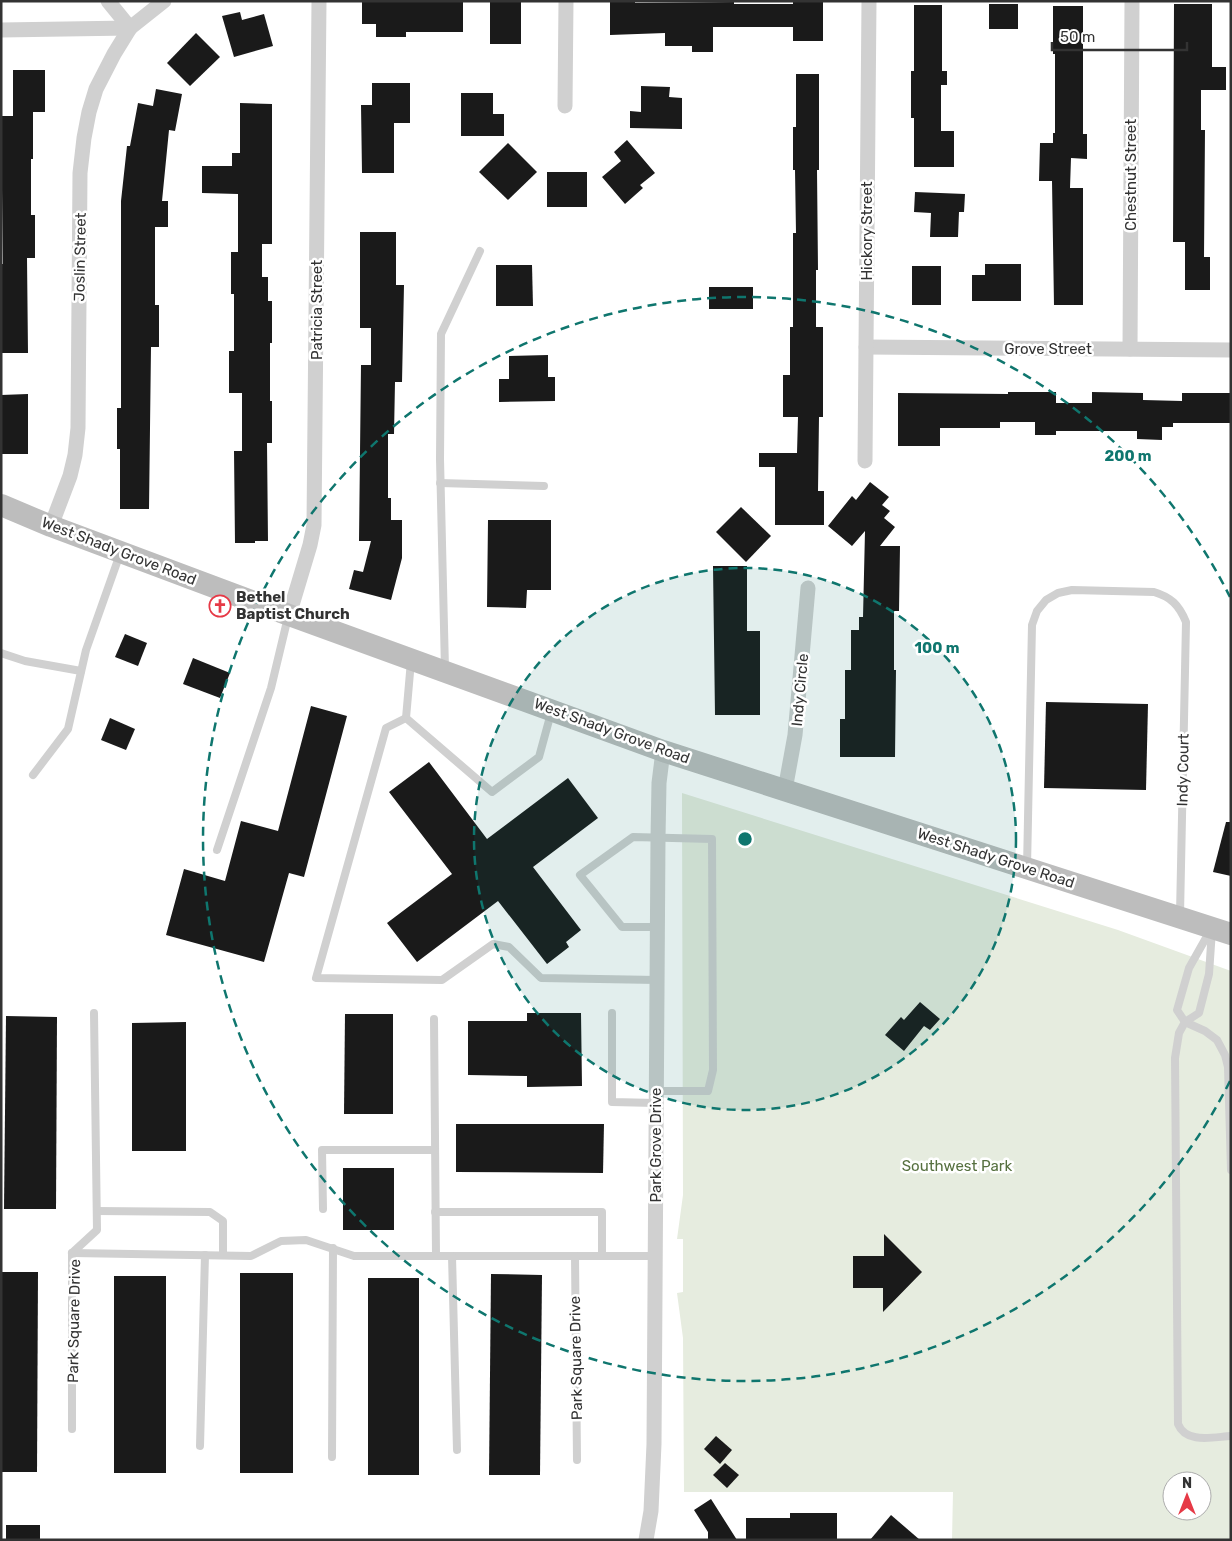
<svg xmlns="http://www.w3.org/2000/svg" width="1232" height="1541" viewBox="0 0 1232 1541" font-family="Rubik,sans-serif">
	<style>
		.green { fill: #e6ecdf; fill-rule: evenodd }
		.building { fill: #1a1a1a }
		.lines { fill: none; stroke-linecap: round; stroke-linejoin: round }
		.service { stroke: #d0d0d0; stroke-width: 8 }
		.minor { stroke: #d0d0d0; stroke-width: 15 }
		.secondary { stroke: #bdbdbd; stroke-width: 22 }
		.ring { fill: none; stroke: #0f766e; stroke-width: 2.5; stroke-dasharray: 9 6 }
		.labels { text-anchor: middle; dominant-baseline: central; stroke-width: 5; stroke-linejoin: round; paint-order: stroke }
		.street-label { font-size: 15px; fill: #333; stroke: #fff }
		.poi-label { font-size: 15px; font-weight: bold; fill: #333; stroke: #fff; text-anchor: start }
		.park-label { font-size: 15px; fill: #56703f; stroke: #fff }
		.centre { fill: #0f766e; stroke: #fff; stroke-width: 2.5 }
		.ring-label { font-size: 15px; text-anchor: middle; font-weight: bold; fill: #0f766e; stroke: #fff; stroke-width: 5; stroke-linejoin: round; paint-order: stroke }
	</style>
	<rect width="100%" height="100%" fill="#fff"/>
	<!-- green -->
	<path class="green" d="M682,793L1118,930L1231,971V1540H952L953,1492H684L683,1338L677,1293L683,1292V1239H677L683,1195ZM1172,1481H1202V1511H1172Z"/>
	<!-- building -->
	<g class="building">
		<polygon points="362,1 463,1 463,32 406,32 406,37 376,37 376,24 362,24"/>
		<rect x="490" y="2" width="31" height="42"/>
		<polygon points="610,2 635,2 635,3 734,2 734,4 793,4 793,2 823,2 823,41 793,41 793,27 713,27 713,52 692,52 692,46 665,46 665,33 610,35"/>
		<rect x="989" y="4" width="29" height="25"/>
		<polygon points="1174,4 1212,4 1212,67 1226,67 1226,90 1201,90 1201,130 1205,130 1204,257 1210,257 1210,290 1185,290 1185,242 1173,242"/>
		<polygon points="914,5 942,5 942,71 947,71 947,85 941,85 941,131 954,131 954,167 914,167 914,118 911,118 911,71 914,71"/>
		<polygon points="1053,6 1083,6 1083,134 1087,134 1087,159 1071,158 1070,188 1083,188 1083,305 1054,305 1052,181 1039,181 1040,143 1053,143 1053,133 1055,133 1055,54 1053,54"/>
		<polygon points="240,12 242,20 264,14 273,46 234,57 222,16"/>
		<polygon points="196,33 220,57 190,86 167,63"/>
		<polygon points="13,70 45,70 45,112 33,112 33,159 31,159 31,215 35,215 35,258 27,258 28,353 1,353 1,264 3,264 1,116 13,116"/>
		<polygon points="796,74 819,74 819,170 817,170 818,270 816,270 816,327 823,327 823,417 819,417 818,491 824,491 824,525 775,525 775,467 759,467 759,453 797,453 798,417 783,417 783,375 790,375 790,327 793,327 793,233 796,233 795,170 793,170 793,127 796,127"/>
		<polygon points="372,83 410,83 410,123 394,123 394,173 362,173 361,105 372,105"/>
		<polygon points="641,86 670,87 669,97 682,98 682,129 630,128 630,111 641,112"/>
		<polygon points="156,89 182,94 175,131 169,130 162,201 168,201 168,227 155,227 155,305 159,305 159,347 151,347 149,509 120,509 120,449 117,449 117,408 121,408 121,201 127,146 130,146 138,103 153,106"/>
		<polygon points="461,93 493,93 493,114 504,114 504,136 461,136"/>
		<polygon points="240,103 272,104 272,244 262,244 262,277 268,277 268,301 272,301 272,343 270,343 270,401 272,401 272,443 267,443 268,541 255,541 255,543 235,543 234,451 242,451 242,393 229,393 229,351 234,351 234,294 231,294 231,252 238,252 238,194 202,193 202,166 232,166 232,153 240,153"/>
		<polygon points="627,140 655,173 640,185 643,188 625,204 602,177 621,161 614,152"/>
		<polygon points="508,143 537,172 508,200 479,172"/>
		<rect x="547" y="172" width="40" height="35"/>
		<polygon points="915,192 965,194 964,212 959,212 958,237 930,237 931,213 914,212"/>
		<polygon points="360,232 396,232 396,285 404,285 402,382 395,382 394,434 388,434 388,498 391,498 391,520 402,520 402,558 391,600 349,589 354,570 363,572 371,541 359,541 361,365 371,365 371,328 360,328"/>
		<polygon points="985,264 1021,264 1021,301 972,301 972,275 985,275"/>
		<polygon points="496,265 532,265 533,306 496,306"/>
		<rect x="912" y="266" width="29" height="39"/>
		<rect x="709" y="287" width="44" height="22"/>
		<polygon points="548,355 548,377 555,377 555,401 499,402 499,379 509,379 509,356"/>
		<polygon points="1008,392 1056,392 1056,403 1092,403 1092,392 1143,393 1143,400 1182,401 1182,393 1231,393 1231,423 1173,423 1173,427 1162,427 1162,440 1137,439 1137,431 1056,431 1056,435 1035,435 1035,422 1000,422 1000,428 940,428 940,446 898,446 898,393 1008,394"/>
		<polygon points="28,394 28,454 1,454 1,395"/>
		<polygon points="870,482 889,497 882,505 890,511 884,518 895,527 880,546 900,546 899,611 894,611 894,670 896,670 895,757 840,757 840,719 845,719 845,670 851,670 851,630 859,630 859,617 863,617 865,531 852,546 828,526 852,496 856,500"/>
		<polygon points="741,507 771,536 746,562 716,532"/>
		<polygon points="488,520 551,520 551,590 527,590 526,608 487,607"/>
		<polygon points="713,566 747,566 747,631 760,631 760,715 715,715"/>
		<polygon points="125,634 147,643 138,666 115,657"/>
		<polygon points="193,658 230,673 220,698 183,684"/>
		<polygon points="1046,702 1148,704 1146,790 1044,788"/>
		<polygon points="311,706 347,716 304,877 289,873 264,962 166,935 184,869 225,881 241,821 278,831"/>
		<polygon points="110,718 135,729 126,750 101,740"/>
		<polygon points="429,762 487,839 568,778 598,818 533,867 581,930 566,942 569,947 547,964 498,901 417,962 387,923 452,874 389,792"/>
		<polygon points="1226,822 1231,822 1231,876 1213,872"/>
		<polygon points="920,1002 940,1019 930,1030 924,1026 904,1051 885,1035 901,1017 904,1020"/>
		<polygon points="527,1013 581,1013 582,1086 527,1087 527,1076 468,1075 468,1021 527,1021"/>
		<polygon points="345,1014 393,1014 393,1114 344,1114"/>
		<polygon points="6,1016 57,1017 56,1209 4,1209"/>
		<polygon points="186,1022 186,1151 132,1151 132,1023"/>
		<polygon points="456,1124 604,1124 603,1173 456,1172"/>
		<rect x="343" y="1168" width="51" height="62"/>
		<polygon points="884,1234 922,1272 883,1312 883,1288 853,1288 853,1256 884,1256"/>
		<polygon points="1,1272 38,1272 37,1472 1,1472"/>
		<rect x="240" y="1273" width="53" height="200"/>
		<polygon points="491,1274 542,1275 540,1475 489,1475"/>
		<rect x="114" y="1276" width="52" height="197"/>
		<rect x="368" y="1278" width="51" height="197"/>
		<polygon points="716,1436 732,1450 720,1464 704,1449"/>
		<polygon points="725,1463 739,1475 727,1488 713,1475"/>
		<polygon points="711,1499 737,1540 708,1540 708,1532 694,1510"/>
		<polygon points="790,1513 837,1513 837,1540 746,1540 746,1518 790,1518"/>
		<polygon points="891,1515 920,1540 870,1540"/>
		<rect x="6" y="1525" width="34" height="15"/>
	</g>
	<g class="lines">
		<!-- service -->
		<g class="service">
			<polyline points="440,483 544,486"/>
			<polyline points="1,653 25,661 81,671"/>
			<polyline points="445,669 440,459 441,334 480,251"/>
			<polyline points="406,718 386,728 316,978 442,980 493,944 509,947 541,978 657,980"/>
			<polyline points="406,718 492,792 539,757 551,713"/>
			<polyline points="406,718 411,661"/>
			<polyline points="33,775 68,729 86,650 120,554"/>
			<polyline points="217,850 271,688 288,617"/>
			<path d="M1027,867L1032,625L1037,611L1046,600L1058,593L1072,590L1154,592C1171,597 1179,605 1186,622L1180,915"/>
			<polyline points="1211,929 1189,968 1177,1010 1185,1022 1205,1031 1217,1040 1225,1055 1228,1067 1231,1170"/>
			<path d="M1212,930L1209,974L1199,1013L1185,1022L1179,1033L1175,1058L1178,1424C1186,1444 1213,1437 1231,1436"/>
			<polyline points="612,1013 612,1102 656,1103"/>
			<polyline points="434,1019 436,1256"/>
			<polyline points="656,1091 708,1091 713,1070 712,839 633,837 580,875 622,927 658,927"/>
			<polyline points="323,1209 322,1150 435,1150"/>
			<polyline points="97,1211 210,1212 223,1221 223,1255"/>
			<polyline points="435,1212 602,1212 602,1256"/>
			<polyline points="72,1253 251,1256 281,1241 306,1240 354,1256 655,1256"/>
			<polyline points="72,1253 97,1230 94,1013"/>
			<polyline points="72,1253 72,1429"/>
			<polyline points="452,1256 457,1450"/>
			<polyline points="575,1256 577,1460"/>
			<polyline points="200,1446 205,1255"/>
			<polyline points="332,1457 333,1248"/>
		</g>
		<!-- minor -->
		<g class="minor">
			<polyline points="108,1 130,28"/>
			<polyline points="1,30 130,28"/>
			<polyline points="565,106 566,1"/>
			<polyline points="866,347 1231,350"/>
			<polyline points="1130,349 1132,1"/>
			<polyline points="865,461 869,1"/>
			<polyline points="51,526 70,476 75,455 78,428 80,173 84,138 89,112 96,89 114,54 130,28 164,1"/>
			<polyline points="289,615 310,545 314,525 319,1"/>
			<polyline points="785,790 795,735 808,588"/>
			<polyline points="646,1540 651,1511 654,1444 658,838 659,783 663,751"/>
		</g>
		<!-- secondary -->
		<polyline class="secondary" points="1,505 51,526 289,615 663,751 1231,934"/>
	</g>
	<!-- distance rings -->
	<circle cx="745" cy="839" r="271" fill="#0f766e" fill-opacity=".12"/>
	<g class="ring">
		<circle cx="745" cy="839" r="271"/>
		<path d="M1230 1081A542 542 0 1 1 1230 597"/>
	</g>
	<!-- icons -->
	<defs>
		<g id="church-ring" transform="scale(1.125)"><circle r="9.5" fill="#fff" stroke="#e63946" stroke-width="1.5"/><path d="M-1.2-6h2.4v3.5h3.3v2.4h-3.3V6h-2.4V-.1h-3.3v-2.4h3.3Z" fill="#e63946"/></g>
	</defs>
	<g fill-rule="evenodd">
		<use href="#church-ring" x="220" y="606"/>
	</g>
	<g class="labels">
		<!-- street labels -->
		<g class="street-label">
			<text transform="translate(1131 175) rotate(-90)">Chestnut Street</text>
			<text transform="translate(867 231) rotate(-90)">Hickory Street</text>
			<text transform="translate(80 257) rotate(-89)">Joslin Street</text>
			<text transform="translate(317 310) rotate(-90)">Patricia Street</text>
			<text x="1048" y="349">Grove Street</text>
			<text transform="translate(119 551) rotate(21)">West Shady Grove Road</text>
			<text transform="translate(800 690) rotate(-85)">Indy Circle</text>
			<text transform="translate(612 731) rotate(20)">West Shady Grove Road</text>
			<text transform="translate(1183 770) rotate(-89)">Indy Court</text>
			<text transform="translate(996 858) rotate(18)">West Shady Grove Road</text>
			<text transform="translate(656 1145) rotate(-90)">Park Grove Drive</text>
			<text transform="translate(74 1321) rotate(-89)">Park Square Drive</text>
			<text transform="translate(576 1358) rotate(-91)">Park Square Drive</text>
		</g>
		<!-- poi labels -->
		<g class="poi-label">
			<text x="236" y="597">Bethel<tspan x="236" dy="17">Baptist Church</tspan></text>
		</g>
		<!-- park labels -->
		<g class="park-label">
			<text x="957" y="1166">Southwest Park</text>
		</g>
	</g>
	<circle cx="745" cy="839" r="8" class="centre"/>
	<g class="ring-label">
		<text x="1128" y="461">200 m</text>
		<text x="937" y="653">100 m</text>
	</g>
	<!-- border -->
	<rect width="1232" height="1541" fill="none" stroke="#333333" stroke-width="5"/>
	<!-- north arrow -->
	<g transform="translate(1187 1496)"><circle r="24" fill="#ffffff" stroke="#adadad"/>
	<path d="M0-4L9 19L0 12L-9 19Z" fill="#e63946"/>
	<text y="-8" font-size="14" font-weight="bold" text-anchor="middle" fill="#333333">N</text>
	</g>
	<!-- scale -->
	<path d="M1052 42v8h135v-8" fill="none" stroke="#333333" stroke-width="2.5"/>
	<text x="1060" y="42" font-size="15" fill="#333333" stroke="#ffffff" stroke-width="4" paint-order="stroke">50 m</text>
</svg>
